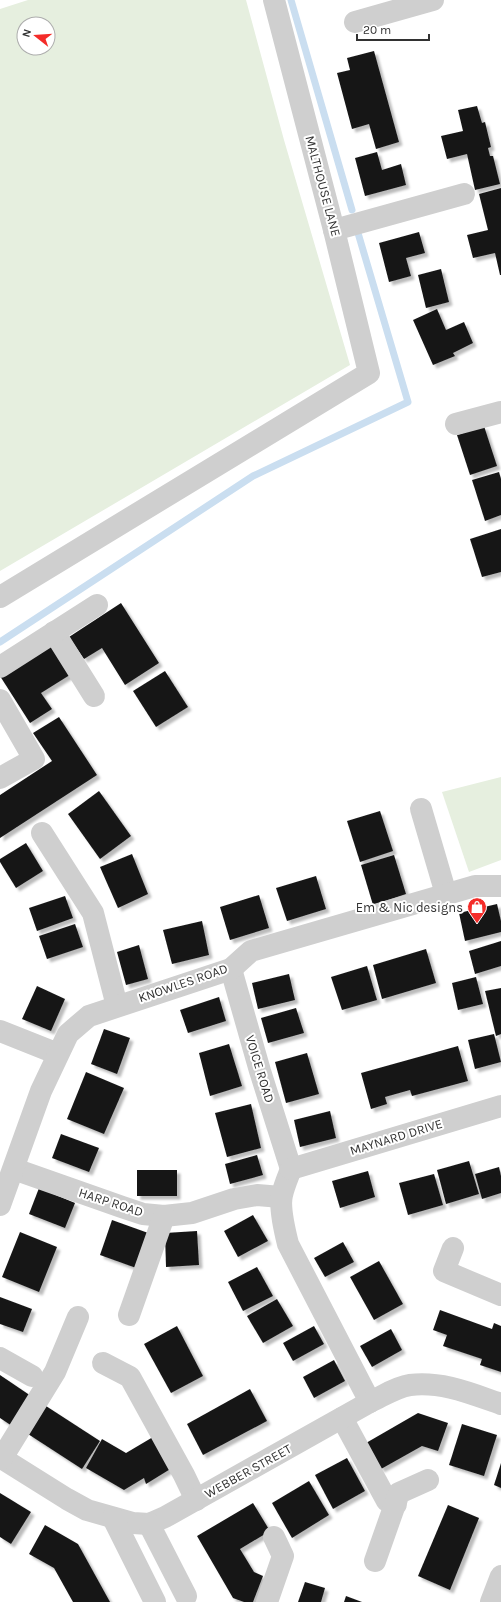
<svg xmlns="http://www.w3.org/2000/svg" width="501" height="1602" viewBox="0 0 501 1602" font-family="Karla,sans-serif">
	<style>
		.green { fill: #e6efdf; fill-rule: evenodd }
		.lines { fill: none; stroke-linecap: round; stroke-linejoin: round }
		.stream { stroke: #cadef0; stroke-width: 7 }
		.building { fill: #191919; filter: url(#shadow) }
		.minor { stroke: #cfcfcf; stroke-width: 22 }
		.labels { text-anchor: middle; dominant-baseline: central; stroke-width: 4; stroke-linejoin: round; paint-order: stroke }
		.street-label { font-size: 13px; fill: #323232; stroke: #fff }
		.poi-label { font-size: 13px; fill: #323232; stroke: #fff; text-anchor: end }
	</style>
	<defs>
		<filter id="shadow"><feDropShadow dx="3.5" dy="3.5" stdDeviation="1" flood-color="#0004"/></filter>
	</defs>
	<rect width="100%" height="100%" fill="#fff"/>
	<!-- green -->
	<g class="green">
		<path d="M28,0H246L284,140L350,365L0,571V9ZM24,24H48V48H24Z"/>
		<polygon points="501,777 501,860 469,872 442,792"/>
	</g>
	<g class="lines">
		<!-- stream -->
		<g class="stream">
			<polyline points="291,0 352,210"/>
			<polyline points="0,642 253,476 408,402 358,233"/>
		</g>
	</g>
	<!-- building -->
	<g class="building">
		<polygon points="374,51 399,142 376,149 369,124 352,129 337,73 350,70 347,58"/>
		<polygon points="477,106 482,123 485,122 491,147 488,148 490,156 493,156 500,184 475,190 467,154 447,159 441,136 463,131 458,110"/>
		<polygon points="377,152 382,170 401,164 406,185 365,196 355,158"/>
		<polygon points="501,188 501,275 500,275 495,253 473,258 467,235 488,230 479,194"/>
		<polygon points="419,232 425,253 406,258 411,276 389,282 379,243"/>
		<polygon points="441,269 449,302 426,308 418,275"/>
		<polygon points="437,309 446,330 464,322 473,343 453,353 455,356 433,365 413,320"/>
		<polygon points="484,426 497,466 470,475 457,435"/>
		<polygon points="499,472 501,479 501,515 485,521 472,480"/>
		<polygon points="501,529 501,572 482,577 470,539"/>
		<polygon points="121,603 159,663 125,685 102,648 84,659 69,637"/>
		<polygon points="53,641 73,673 41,693 52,709 30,723 0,676"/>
		<polygon points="165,671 188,707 156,727 133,691"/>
		<polygon points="59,717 97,775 0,838 0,795 52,761 33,733"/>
		<polygon points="99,791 131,836 100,859 68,814"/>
		<polygon points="380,811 393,851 360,862 347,821"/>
		<polygon points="26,843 43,871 16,888 0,862 0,859"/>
		<polygon points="132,854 148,894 118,908 100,867"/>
		<polygon points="394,855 406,894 373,905 361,865"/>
		<polygon points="316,876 326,909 287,921 276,888"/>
		<polygon points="259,895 269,928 230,940 220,907"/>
		<polygon points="65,896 73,918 37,931 29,908"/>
		<polygon points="497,904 501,921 501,932 465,941 459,913"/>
		<polygon points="202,921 209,955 172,964 163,930"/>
		<polygon points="75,924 83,947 47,959 39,936"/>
		<polygon points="501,941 501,966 475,974 469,951"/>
		<polygon points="139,945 148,979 126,985 117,952"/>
		<polygon points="426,949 436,983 382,999 373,965"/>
		<polygon points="367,966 377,1000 342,1010 331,977"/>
		<polygon points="289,974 295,1000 258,1009 252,983"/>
		<polygon points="476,977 483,1004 458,1010 452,983"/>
		<polygon points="37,986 65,999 51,1031 22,1019"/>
		<polygon points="501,988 501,1034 496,1036 485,991"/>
		<polygon points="219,997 226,1021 188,1033 180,1010"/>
		<polygon points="296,1008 304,1033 268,1043 261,1018"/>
		<polygon points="104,1029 130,1038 117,1074 91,1064"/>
		<polygon points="494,1034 501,1062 475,1069 468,1040"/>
		<polygon points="229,1044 242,1086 210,1096 199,1053"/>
		<polygon points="458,1046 468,1081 412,1096 410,1090 385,1097 387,1104 371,1109 361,1073"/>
		<polygon points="307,1053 319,1094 286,1103 275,1062"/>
		<polygon points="86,1072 124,1088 104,1134 67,1119"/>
		<polygon points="251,1104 261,1148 227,1157 215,1113"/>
		<polygon points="330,1111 336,1138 300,1147 294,1120"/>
		<polygon points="61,1134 99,1148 89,1172 52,1158"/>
		<polygon points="257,1155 263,1175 230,1184 225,1164"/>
		<polygon points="469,1161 479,1194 446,1204 437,1170"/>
		<polygon points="499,1167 501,1176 501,1193 482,1199 475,1174"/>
		<rect x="137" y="1170" width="40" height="26"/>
		<polygon points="368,1171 375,1197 340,1208 332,1181"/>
		<polygon points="434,1174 443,1205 408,1215 399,1183"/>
		<polygon points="39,1188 75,1203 65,1228 29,1214"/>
		<polygon points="253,1215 268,1241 238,1257 224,1231"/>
		<polygon points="112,1220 151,1234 139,1269 100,1255"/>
		<polygon points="197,1231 199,1265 166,1267 165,1233"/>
		<polygon points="20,1232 57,1247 39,1292 2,1277"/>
		<polygon points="343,1242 354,1262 325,1277 314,1258"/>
		<polygon points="379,1261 403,1304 374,1320 350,1277"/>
		<polygon points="257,1267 273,1296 243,1311 228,1282"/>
		<polygon points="0,1297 32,1309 23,1332 0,1324"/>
		<polygon points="277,1299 293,1326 263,1343 247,1316"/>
		<polygon points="440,1310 492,1329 494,1323 501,1326 501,1372 480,1365 482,1359 443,1346 447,1335 433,1330"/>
		<polygon points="177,1326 203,1376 171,1393 144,1344"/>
		<polygon points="314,1326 324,1344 293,1361 283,1343"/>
		<polygon points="391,1329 402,1350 372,1367 360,1346"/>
		<polygon points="334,1360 345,1381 314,1398 303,1377"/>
		<polygon points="0,1375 31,1396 12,1426 0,1418"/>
		<polygon points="250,1389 267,1421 203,1455 187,1424"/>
		<polygon points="46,1406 100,1441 82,1469 28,1434"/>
		<polygon points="418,1413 448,1423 438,1451 422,1446 381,1469 366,1443"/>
		<polygon points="462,1424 497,1435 484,1476 449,1465"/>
		<polygon points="153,1437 172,1468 146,1484 144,1478 124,1490 86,1468 102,1439 126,1453"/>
		<polygon points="347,1458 365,1491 333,1509 315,1475"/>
		<polygon points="501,1463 501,1488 494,1485"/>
		<polygon points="309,1481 329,1515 292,1538 272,1503"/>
		<polygon points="0,1493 31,1512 11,1544 0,1537"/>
		<polygon points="253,1503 270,1531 240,1549 254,1572 263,1576 253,1602 244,1602 233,1598 197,1536"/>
		<polygon points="448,1505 479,1518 450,1590 418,1576"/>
		<polygon points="45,1525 78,1544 110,1602 73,1602 54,1568 29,1554"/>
		<polygon points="305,1582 325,1588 321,1602 298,1602"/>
		<polygon points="346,1596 362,1602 344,1602"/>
	</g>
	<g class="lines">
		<!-- minor -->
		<g class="minor">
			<polyline points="355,22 433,0"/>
			<polyline points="334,230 464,194"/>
			<polyline points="456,424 501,412"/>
			<polyline points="0,597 369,373 334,230 274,0"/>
			<polyline points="54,632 94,696"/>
			<polyline points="0,667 97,605"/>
			<polyline points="0,700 34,759 0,778"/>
			<polyline points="421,809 446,894"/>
			<polyline points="42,833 93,913 117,1006"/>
			<polyline points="231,969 260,1071 291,1169"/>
			<polyline points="0,1031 58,1054"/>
			<polyline points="14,1169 122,1207 143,1214 164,1216 192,1213 234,1199 257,1195 281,1197"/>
			<path d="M291,1169C288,1177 284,1186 282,1195C279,1207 285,1232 288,1244L370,1402"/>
			<polyline points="291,1169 501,1106"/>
			<polyline points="0,1205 41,1091 68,1034 89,1016 231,969 251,951 475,886 501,886"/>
			<polyline points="453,1248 444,1271 501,1295"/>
			<polyline points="129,1315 164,1216"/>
			<polyline points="0,1358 32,1376"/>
			<polyline points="103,1363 130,1377 184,1475 196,1500"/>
			<polyline points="342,1418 387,1501 396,1504"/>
			<path d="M0,1457L67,1499L87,1510L133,1523L149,1524L165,1517L370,1402C383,1396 396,1387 410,1385C442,1381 472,1394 501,1404"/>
			<polyline points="2,1458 55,1372 78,1317"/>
			<polyline points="113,1518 155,1602"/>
			<polyline points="149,1524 186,1596"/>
			<polyline points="375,1561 399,1493 428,1480"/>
			<polyline points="267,1602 283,1556 274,1537"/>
			<polyline points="491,1602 501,1576"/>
		</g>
	</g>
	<!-- icons -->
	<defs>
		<g id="shop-pin" transform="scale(1)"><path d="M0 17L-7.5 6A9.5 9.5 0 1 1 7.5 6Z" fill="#f42c29" stroke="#fff"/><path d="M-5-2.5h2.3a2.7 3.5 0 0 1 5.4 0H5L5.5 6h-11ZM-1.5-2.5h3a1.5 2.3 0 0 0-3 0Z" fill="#fff"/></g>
	</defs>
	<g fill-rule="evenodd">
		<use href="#shop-pin" x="477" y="907"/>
	</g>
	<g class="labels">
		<!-- street labels -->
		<g class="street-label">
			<text transform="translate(323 186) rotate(75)">MALTHOUSE LANE</text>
			<text transform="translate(183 983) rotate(-19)">KNOWLES ROAD</text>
			<text transform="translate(260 1069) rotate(73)">VOICE ROAD</text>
			<text transform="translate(396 1137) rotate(-17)">MAYNARD DRIVE</text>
			<text transform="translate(111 1202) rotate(18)">HARP ROAD</text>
			<text transform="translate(248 1471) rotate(-29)">WEBBER STREET</text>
		</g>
		<!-- poi labels -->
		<g class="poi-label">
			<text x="463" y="907">Em &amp; Nic designs</text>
		</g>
	</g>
	<!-- north arrow -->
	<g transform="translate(36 36) rotate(287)"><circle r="19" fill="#ffffff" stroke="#adadad"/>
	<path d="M0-3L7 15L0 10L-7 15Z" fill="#f42c29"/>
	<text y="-6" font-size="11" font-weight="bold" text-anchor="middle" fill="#323232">N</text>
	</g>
	<!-- scale -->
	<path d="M357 34v6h72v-6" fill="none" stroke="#323232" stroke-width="2"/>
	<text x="363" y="34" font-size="12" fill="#323232" stroke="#ffffff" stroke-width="3" paint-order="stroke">20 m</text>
</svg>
